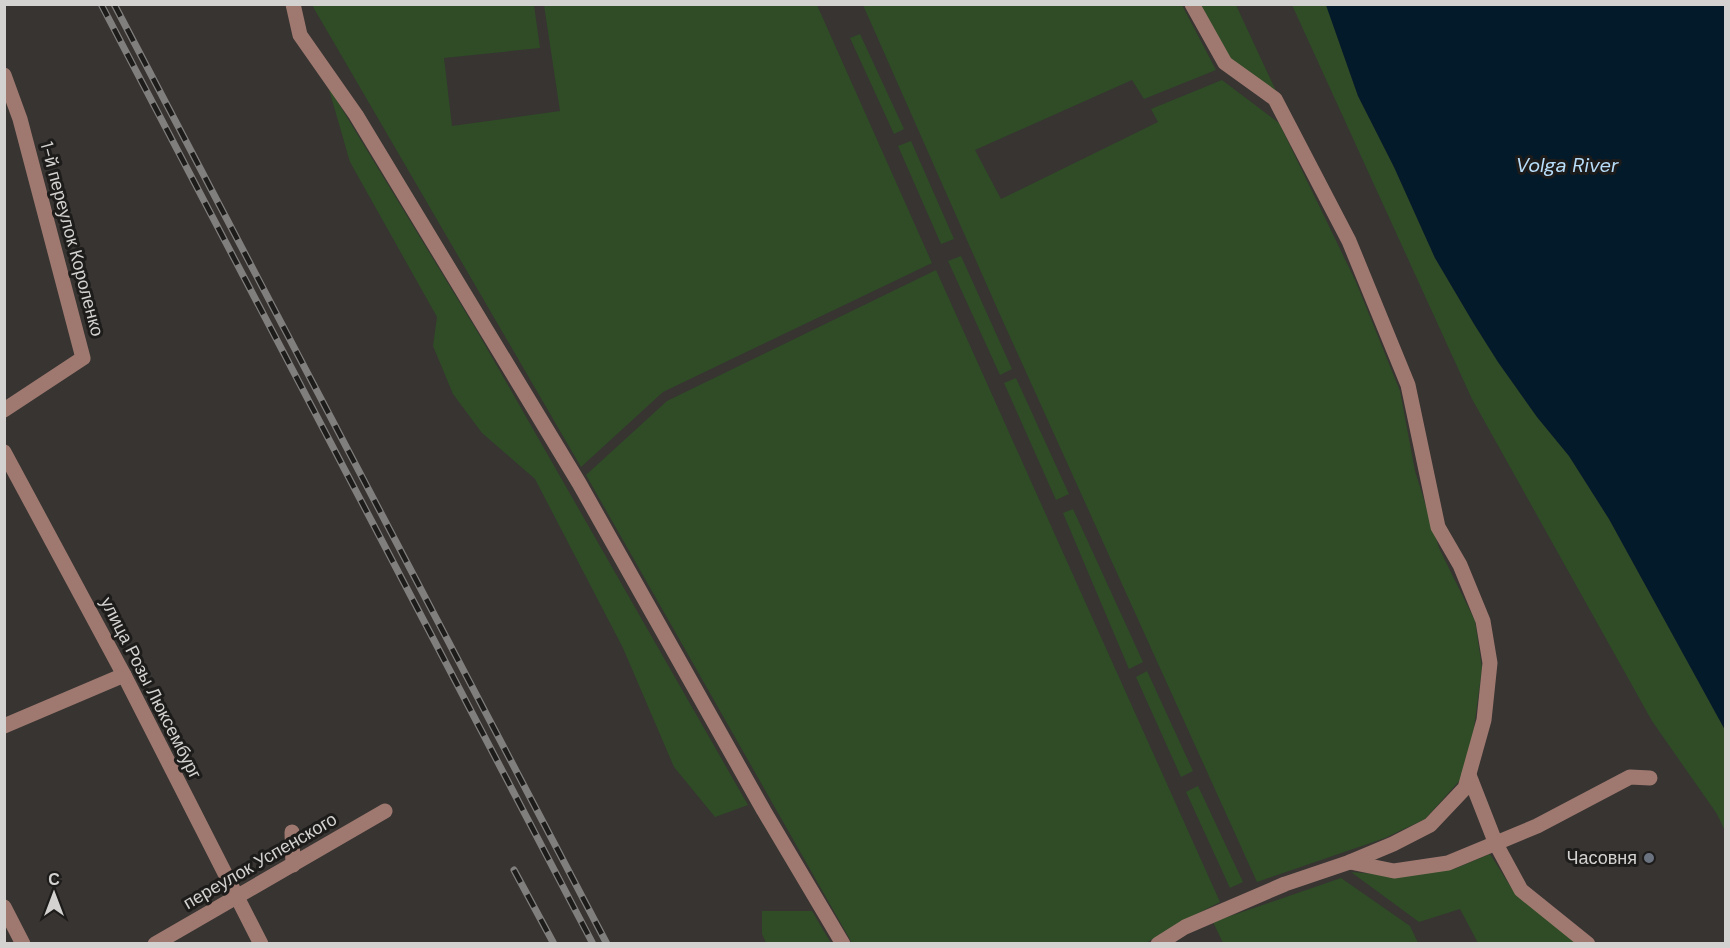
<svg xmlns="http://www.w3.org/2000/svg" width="1730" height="948" viewBox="0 0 1730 948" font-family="'DM Sans',sans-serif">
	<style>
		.green { fill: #2f4c26 }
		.water { fill: #031a2a }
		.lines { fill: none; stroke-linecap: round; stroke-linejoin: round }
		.minor { stroke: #9f7970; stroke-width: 15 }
		.rail-casing { stroke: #817f7d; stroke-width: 7 }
		.rail { stroke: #1d1c1b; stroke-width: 4.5; stroke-dasharray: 14; stroke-linecap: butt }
		.worship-dot { fill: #6b7280; stroke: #1d1c1b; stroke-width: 2 }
		.labels { text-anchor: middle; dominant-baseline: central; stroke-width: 6; stroke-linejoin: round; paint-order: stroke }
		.street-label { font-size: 18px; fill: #d4d2d1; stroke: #1d1c1b }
		.poi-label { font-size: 18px; fill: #d4d2d1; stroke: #1d1c1b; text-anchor: end }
		.water-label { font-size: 20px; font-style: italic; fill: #b7ddf9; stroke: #1d1c1b }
	</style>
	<rect width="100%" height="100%" fill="#373432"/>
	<!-- green -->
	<g class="green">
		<polygon points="312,5 534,5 540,48 444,58 452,126 560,111 544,5 817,5 932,263 663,392 581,467"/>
		<polygon points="863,5 1182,5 1216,70 1144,99 1132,80 975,150 1001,199 1158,122 1151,109 1222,80 1279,123 1356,282 1400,391 1415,471 1439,548 1475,621 1482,668 1474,728 1461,779 1425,819 1385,838 1257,882 1001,317"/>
		<polygon points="1201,5 1236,5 1276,91 1230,58"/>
		<polygon points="1292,5 1326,5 1358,96 1394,167 1435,258 1474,324 1498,362 1537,417 1569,456 1609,519 1725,730 1725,831 1717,814 1652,721 1472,399"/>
		<polygon points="860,34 904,129 894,134 850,38"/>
		<polygon points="328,86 477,331 748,805 715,817 674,767 623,648 535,479 482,433 453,394 433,346 437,317 350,162"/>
		<polygon points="911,141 954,239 941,244 898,146"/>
		<polygon points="961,256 1012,369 1000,375 948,261"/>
		<polygon points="936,270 1220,902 1179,923 1146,943 852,943 586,475 667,401"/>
		<polygon points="1016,378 1069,494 1056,500 1004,383"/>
		<polygon points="1073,509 1143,662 1129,669 1063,513"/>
		<polygon points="1147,671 1193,771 1181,777 1136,677"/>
		<polygon points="1198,786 1243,882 1230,888 1186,792"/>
		<polygon points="1490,854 1512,889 1576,943 1478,943 1460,909 1419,922 1351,872 1387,875 1454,869"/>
		<polygon points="1341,878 1410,926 1418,943 1223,943 1213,922"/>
		<polygon points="762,911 812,911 831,943 766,943 762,934"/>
	</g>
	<!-- water -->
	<polygon class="water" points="1326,5 1725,5 1725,730 1609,519 1569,456 1537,417 1498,362 1474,324 1435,258 1394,167 1358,96"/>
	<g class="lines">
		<!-- minor -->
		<g class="minor">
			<polyline points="293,4 300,35 356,115 579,483 764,811 843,944"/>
			<polyline points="4,75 20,119 83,358 4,410"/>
			<polyline points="4,452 124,675 261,944"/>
			<polyline points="4,726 124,675"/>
			<polyline points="1469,775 1496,844 1521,890 1588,944"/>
			<polyline points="292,832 293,865"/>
			<polyline points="1350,862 1394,871 1448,863 1537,826 1630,777 1650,778"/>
			<polyline points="4,907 23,944"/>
			<polyline points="155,944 385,811"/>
			<polyline points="1158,944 1185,927 1285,884 1350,862 1393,844 1430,825 1465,788 1484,720 1490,663 1483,621 1460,565 1438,527 1408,385 1349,241 1275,99 1225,63 1192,4"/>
		</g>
		<!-- rail casing -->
		<g class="rail-casing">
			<g id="rail">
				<polyline points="101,4 593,944"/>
				<polyline points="114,4 607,944"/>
				<polyline points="514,870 554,944"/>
			</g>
		</g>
		<!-- rail -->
		<use href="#rail" class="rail"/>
	</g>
	<!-- markers -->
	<circle class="worship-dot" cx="1649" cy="858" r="6"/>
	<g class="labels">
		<!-- street labels -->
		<g class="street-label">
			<text transform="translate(72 239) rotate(75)">1-й переулок Короленко</text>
			<text transform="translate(151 688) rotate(63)">улица Розы Люксембург</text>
			<text transform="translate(260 861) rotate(-30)">переулок Успенского</text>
		</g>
		<!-- poi labels -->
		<g class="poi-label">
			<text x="1637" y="858">Часовня</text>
		</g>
		<!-- water labels -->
		<g class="water-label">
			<text x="1567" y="165">Volga River</text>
		</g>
	</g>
	<!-- border -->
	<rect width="1730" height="948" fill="none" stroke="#d4d2d1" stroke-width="12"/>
	<!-- north arrow -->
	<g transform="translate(54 894)" stroke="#1d1c1b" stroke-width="4.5" paint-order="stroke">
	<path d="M0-4.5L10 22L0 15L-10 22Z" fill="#d4d2d1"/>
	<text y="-9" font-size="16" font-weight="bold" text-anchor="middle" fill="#d4d2d1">С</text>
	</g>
</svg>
